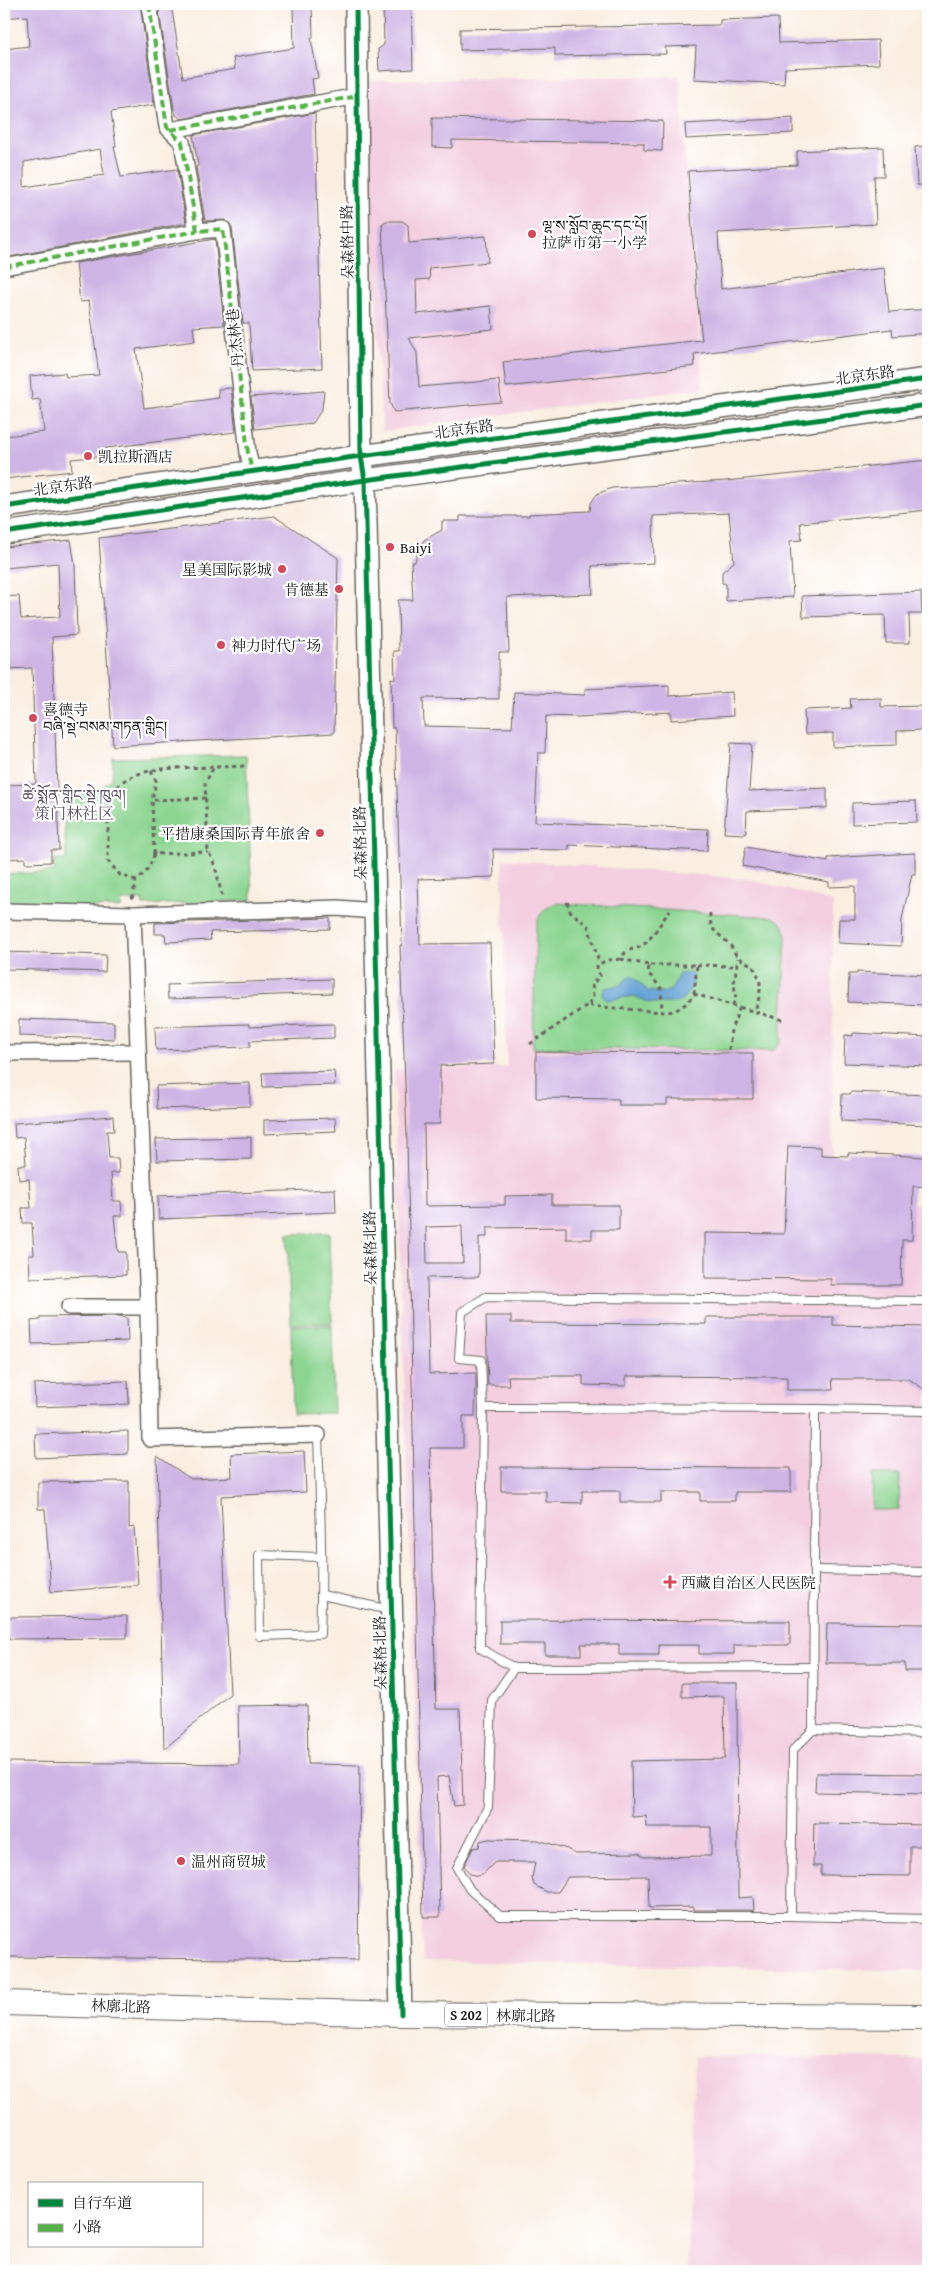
<svg xmlns="http://www.w3.org/2000/svg" width="932" height="2275" viewBox="0 0 932 2275" font-family="'Gentium Book Plus','Noto Serif SC','Noto Serif Tibetan',serif">
	<style>
		.built { fill: #f3cfe0 }
		.green { fill: #8cd591; stroke: #547856 }
		.water { fill: #65a2d6; stroke: #405f79 }
		.building { fill: #cfb5e5; fill-rule: evenodd }
		.lines { fill: none; stroke-linecap: round; stroke-linejoin: round }
		.lane-casing { stroke: #6a6661; stroke-width: 10 }
		.street-casing { stroke: #6a6661; stroke-width: 18 }
		.secondary-casing { stroke: #6a6661; stroke-width: 24 }
		.primary-casing { stroke: #6a6661; stroke-width: 26 }
		.path { stroke: #6a6661; stroke-width: 3; stroke-dasharray: 4 4; stroke-linecap: butt }
		.lane { stroke: #fff; stroke-width: 8 }
		.street { stroke: #fff; stroke-width: 15 }
		.secondary { stroke: #fff; stroke-width: 21 }
		.primary { stroke: #fff; stroke-width: 24 }
		.quiet { stroke: #55b145; stroke-width: 4; stroke-dasharray: 8 4; stroke-linecap: butt }
		.cycleway-casing { stroke: #fff; stroke-width: 8 }
		.cycleway { stroke: #00873e; stroke-width: 5 }
		.poi-dot { fill: #d1495b; stroke: #fff; stroke-width: 2 }
		.labels { text-anchor: middle; dominant-baseline: central; stroke-width: 4.5; stroke-linejoin: round; paint-order: stroke }
		.shield { fill: #fff; stroke: #606060; stroke-width: 1 }
		.shield-label { font-size: 14px; font-weight: bold; fill: #1c1c1c }
		.poi-label { font-size: 15px; fill: #1c1c1c; stroke: #fff; text-anchor: start }
		.street-label { font-size: 15px; fill: #1c1c1c; stroke: #fff }
		.neighbourhood-label { font-size: 16px; fill: #5b5262; stroke: #fff }
	</style>
	<rect width="100%" height="100%" fill="#fff"/>
	<filter id="ink" filterUnits="userSpaceOnUse"><feTurbulence type="fractalNoise" baseFrequency=".02" numOctaves="2"/><feDisplacementMap in="SourceGraphic" scale="10" xChannelSelector="R" yChannelSelector="G"/><feConvolveMatrix kernelMatrix="1 2 1 2 8 2 1 2 1" color-interpolation-filters="sRGB"/></filter>
	<filter id="wash" filterUnits="userSpaceOnUse"><feTurbulence type="fractalNoise" baseFrequency=".0096" numOctaves="4" result="noise"/><feDisplacementMap in="SourceGraphic" scale="20" xChannelSelector="R" yChannelSelector="G"/><feGaussianBlur stdDeviation="1.12" result="paint"/><feColorMatrix in="noise" values="0 0 0 0 0 0 0 0 0 0 0 0 0 0 0 0 0 1.4 0 .05"/><feComposite in="paint" operator="in"/></filter>
	<g filter="url(#wash)">
		<rect width="100%" height="100%" fill="#faeee0"/>
		<!-- built -->
		<g class="built">
			<polygon points="679,76 703,388 382,431 366,80"/>
			<polygon points="502,859 749,879 833,902 832,1198 928,1204 928,1971 423,1961 394,1070 507,1067"/>
			<polygon points="695,2056 928,2059 928,2271 687,2271"/>
		</g>
		<!-- green -->
		<g class="green">
			<polygon points="246,755 252,900 143,905 142,900 122,901 121,908 4,905 4,874 55,872 54,860 66,860 63,794 96,792 112,779 113,758"/>
			<path d="M556,903L772,917C781,921 785,925 786,935L781,1042L773,1051L533,1048L536,928C538,914 544,909 556,903Z"/>
			<polygon points="329,1233 332,1323 291,1324 287,1234"/>
			<polygon points="332,1325 334,1413 293,1414 291,1326"/>
			<polygon points="873,1474 900,1475 899,1510 872,1510"/>
		</g>
		<!-- water -->
		<polygon class="water" points="691,973 693,975 693,985 684,998 677,1003 650,1003 634,996 607,1000 602,996 605,988 620,985 631,975 648,991 664,993 672,989 679,974"/>
		<g id="blocks">
			<!-- building -->
			<g class="building">
				<path d="M4,4H140L154,105L111,112L116,146L114,147L121,177L177,169L186,223L4,258V49L29,46L27,16L4,18ZM100,149L104,175L24,187V162Z"/>
				<polygon points="158,4 171,4 183,78 235,69 233,58 294,48 293,4 312,4 313,38 311,38 318,78 312,79 314,94 181,119 176,115 174,109"/>
				<polygon points="383,4 411,4 413,69 379,71 378,49 384,45"/>
				<polygon points="778,18 779,43 878,40 879,64 785,68 784,84 694,79 696,46 665,47 666,54 555,56 555,48 460,50 460,29 720,25 720,20"/>
				<polygon points="315,113 322,368 252,371 249,323 243,323 232,228 226,220 205,221 196,167 198,166 193,135"/>
				<polygon points="432,118 663,121 662,151 644,150 644,143 452,140 452,148 432,147"/>
				<polygon points="793,118 793,133 686,139 685,124"/>
				<polygon points="928,146 928,185 917,185 915,147"/>
				<polygon points="883,147 884,176 874,176 876,224 718,233 721,289 884,268 889,312 928,309 928,333 893,336 892,329 694,354 695,366 506,387 503,362 702,340 697,298 688,171 797,165 797,151"/>
				<polygon points="386,221 402,221 408,225 409,243 486,236 488,262 429,268 430,279 416,280 417,314 491,306 493,329 409,338 417,353 419,387 499,380 501,402 394,412 390,403 382,224"/>
				<polygon points="215,239 224,325 193,327 195,341 136,349 144,408 219,398 218,389 231,388 236,432 106,448 106,456 71,459 72,471 4,479 4,436 44,432 40,399 32,400 30,376 65,373 66,377 99,375 89,301 80,302 76,263"/>
				<polygon points="324,391 322,409 313,423 255,429 251,397"/>
				<path d="M928,460V510L800,523L802,540L790,541L793,597L726,601V584L722,583V572L734,562L729,513L653,516L654,563L592,566L593,594L507,597L509,652H499V699L423,698L424,726L512,728L514,692L585,695V689L669,685V696L732,692L733,716L671,720V712L578,717L546,716L545,753H538L535,822L708,829L707,851L569,845V850L493,849L494,877L418,879L420,944L490,943L494,1064L440,1066V1124H424L425,1206L505,1205V1196L552,1195V1205H619V1230H592V1239H566V1227L487,1228V1237H479V1277L427,1278L429,1374L476,1373V1385L475,1416H463V1448H430L436,1709H460L463,1805L454,1806L449,1776L437,1777L440,1917H423L407,1138L400,945H402L395,728H392L391,678L395,679L394,651H399L398,600H413L411,562H415L418,549L424,540L442,530V521H460V516H529V514L590,511L591,503L597,494L612,488L726,481ZM462,1226L463,1263H427L426,1227Z"/>
				<polygon points="274,516 338,558 334,733 113,746 99,538"/>
				<polygon points="71,540 75,565 77,635 52,637 59,850 51,850 51,862 25,863 25,858 4,859 4,785 36,784 32,668 4,669 4,597 19,596 21,619 60,617 58,563 4,568 4,547"/>
				<polygon points="921,592 922,614 909,614 910,643 886,643 885,615 803,617 802,596"/>
				<polygon points="881,698 881,707 924,706 925,730 897,731 897,745 833,747 833,733 805,734 804,710 851,708 850,699"/>
				<polygon points="731,743 752,744 749,791 827,788 827,808 747,811 746,834 724,833"/>
				<polygon points="916,801 917,822 852,824 852,803"/>
				<polygon points="746,847 828,862 828,858 915,853 915,874 912,874 902,919 901,946 838,943 839,919 855,919 855,886 829,887 829,882 742,866"/>
				<polygon points="330,918 330,929 210,932 211,940 166,942 165,934 155,934 155,923"/>
				<polygon points="4,952 106,955 105,972 4,969"/>
				<polygon points="857,972 928,975 928,1005 848,1002 849,974 857,974"/>
				<polygon points="332,979 332,993 168,999 167,985"/>
				<polygon points="19,1019 114,1022 114,1039 19,1036"/>
				<polygon points="249,1024 249,1027 334,1024 334,1038 250,1041 250,1047 156,1050 155,1027"/>
				<polygon points="853,1033 928,1037 928,1066 844,1063 845,1035 853,1036"/>
				<polygon points="536,1052 753,1053 753,1099 667,1099 667,1105 619,1105 619,1099 536,1098"/>
				<polygon points="334,1071 335,1085 263,1087 262,1073"/>
				<polygon points="250,1083 250,1106 157,1109 156,1086"/>
				<polygon points="851,1092 927,1095 928,1125 841,1121 842,1094 851,1094"/>
				<polygon points="113,1116 114,1131 107,1131 109,1158 118,1158 119,1173 111,1173 113,1201 121,1201 122,1216 114,1216 118,1252 126,1252 126,1275 30,1278 29,1255 34,1255 32,1223 23,1223 22,1208 31,1208 29,1179 19,1180 18,1165 26,1165 24,1137 15,1138 14,1123"/>
				<polygon points="335,1118 336,1131 264,1134 264,1120"/>
				<polygon points="251,1137 251,1159 157,1161 156,1139"/>
				<polygon points="788,1146 821,1147 821,1155 848,1156 848,1153 894,1155 924,1157 924,1160 928,1160 928,1187 913,1186 912,1240 902,1240 901,1285 831,1285 831,1279 705,1278 705,1233 784,1234"/>
				<polygon points="335,1189 336,1212 159,1219 158,1196"/>
				<polygon points="119,1316 127,1318 128,1341 32,1344 31,1321 40,1320 40,1317"/>
				<polygon points="486,1316 511,1316 511,1323 706,1324 706,1317 833,1317 833,1325 928,1327 928,1392 909,1379 832,1379 833,1390 787,1390 787,1377 626,1376 626,1386 583,1385 583,1376 508,1376 509,1385 488,1385"/>
				<polygon points="128,1381 129,1404 35,1407 34,1384"/>
				<polygon points="128,1431 128,1454 36,1458 35,1434"/>
				<polygon points="304,1451 306,1492 221,1496 230,1694 164,1749 157,1456 191,1479 232,1477 231,1454"/>
				<polygon points="501,1467 791,1468 791,1492 735,1492 735,1501 700,1501 700,1492 661,1492 661,1502 620,1502 620,1491 582,1491 582,1503 546,1502 546,1491 501,1491"/>
				<polygon points="129,1481 129,1528 134,1527 138,1585 51,1592 45,1509 38,1509 38,1482"/>
				<polygon points="127,1616 127,1638 9,1639 8,1617"/>
				<polygon points="500,1620 790,1621 790,1645 734,1645 734,1654 699,1654 699,1645 659,1645 659,1655 619,1655 619,1644 581,1644 581,1655 545,1655 545,1644 500,1644"/>
				<polygon points="827,1623 928,1624 928,1671 905,1671 905,1663 826,1663"/>
				<polygon points="682,1683 737,1683 738,1898 753,1897 754,1910 693,1910 693,1907 649,1908 648,1876 568,1877 558,1892 547,1892 534,1885 532,1878 535,1862 495,1862 484,1873 478,1876 470,1874 464,1866 473,1848 479,1847 480,1841 489,1839 538,1840 567,1849 575,1854 639,1853 644,1857 711,1856 711,1827 647,1827 646,1816 632,1817 631,1761 725,1759 724,1696 682,1697"/>
				<polygon points="307,1705 308,1764 360,1765 358,1960 4,1957 4,1762 239,1764 238,1706"/>
				<polygon points="816,1773 928,1774 928,1794 815,1792"/>
				<polygon points="814,1823 928,1825 928,1846 910,1846 910,1876 821,1875 821,1866 813,1866"/>
			</g>
		</g>
	</g>
	<g filter="url(#ink)">
		<use href="#blocks" fill-opacity="0" stroke="#6a6661" stroke-width="1"/>
		<g class="lines">
			<!-- lane casing -->
			<g class="lane-casing">
				<g id="lane">
					<polyline points="483,1408 480,1648 514,1668"/>
					<polyline points="815,1409 483,1408 481,1360 459,1358 462,1312 486,1297 928,1301"/>
					<polyline points="928,1411 815,1409 813,1730 793,1750 791,1916 928,1919"/>
					<path d="M318,1435C320,1502 323,1568 320,1634L260,1636L259,1555L321,1557"/>
					<polyline points="814,1570 928,1572"/>
					<polyline points="322,1595 390,1610"/>
					<polyline points="813,1730 928,1733"/>
					<polyline points="791,1916 500,1916 470,1890 457,1868 488,1807 492,1700 514,1668 814,1667"/>
				</g>
			</g>
			<!-- street casing -->
			<g class="street-casing">
				<g id="street">
					<polyline points="149,4 167,127 182,142 197,231 223,229 248,453 252,471"/>
					<polyline points="170,130 358,96"/>
					<polyline points="4,267 197,231"/>
					<polyline points="4,911 133,914 338,908 374,911"/>
					<polyline points="133,914 148,1307 150,1439 318,1435"/>
					<polyline points="4,1053 137,1052"/>
					<polyline points="69,1307 148,1307"/>
				</g>
			</g>
			<!-- secondary casing -->
			<g class="secondary-casing">
				<g id="secondary">
					<polyline points="356,4 361,456 365,480 401,2014"/>
					<polyline points="4,507 361,456 928,379"/>
					<polyline points="4,533 365,480 928,405"/>
				</g>
			</g>
			<!-- primary casing -->
			<g class="primary-casing">
				<polyline id="primary" points="4,2003 401,2014 928,2017"/>
			</g>
			<!-- path -->
			<g class="path">
				<polyline points="151,771 156,781 152,800"/>
				<polyline points="154,854 152,800 206,798"/>
				<path d="M136,880L120,875L108,861V802C121,762 181,769 214,767"/>
				<path d="M222,896C218,881 217,865 208,852L205,783L214,767L246,766"/>
				<path d="M132,899L136,880C146,874 151,865 154,854L208,852"/>
				<polyline points="567,902 570,911 588,926 598,959 601,962"/>
				<path d="M710,913C709,932 718,932 729,944C733,948 734,953 738,957C741,960 747,962 751,965C765,979 760,995 755,1012"/>
				<path d="M648,965L621,959C627,946 636,951 643,945C652,939 663,919 670,910"/>
				<polyline points="697,965 732,966 735,968"/>
				<path d="M694,994L697,965H648L649,974L661,988L662,1012C677,1013 686,1005 694,994L783,1020"/>
				<polyline points="589,1004 593,996 592,984 600,976 597,970 597,965 608,960 621,959"/>
				<polyline points="732,1005 736,1000 734,983 738,958"/>
				<polyline points="530,1044 589,1004 591,1006 662,1012"/>
				<polyline points="729,1050 731,1030 740,1007"/>
			</g>
			<!-- lane -->
			<use href="#lane" class="lane"/>
			<!-- street -->
			<use href="#street" class="street"/>
			<!-- secondary -->
			<use href="#secondary" class="secondary"/>
			<!-- primary -->
			<use href="#primary" class="primary"/>
			<!-- quiet -->
			<g class="quiet">
				<polyline points="149,4 167,127 182,142 197,231 223,229 248,453 252,471"/>
				<polyline points="170,130 358,96"/>
				<polyline points="4,267 197,231"/>
			</g>
			<!-- cycleway casing -->
			<g class="cycleway-casing">
				<g id="cycleway">
					<polyline points="356,4 361,456 365,480 401,2014"/>
					<polyline points="4,507 361,456 928,379"/>
					<polyline points="4,533 365,480 928,405"/>
				</g>
			</g>
			<!-- cycleway -->
			<use href="#cycleway" class="cycleway"/>
		</g>
	</g>
	<!-- markers -->
	<g class="poi-dot">
		<circle cx="532" cy="234" r="5"/>
		<circle cx="88" cy="456" r="5"/>
		<circle cx="390" cy="547" r="5"/>
		<circle cx="282" cy="569" r="5"/>
		<circle cx="339" cy="589" r="5"/>
		<circle cx="221" cy="645" r="5"/>
		<circle cx="33" cy="718" r="5"/>
		<circle cx="320" cy="833" r="5"/>
		<path d="M667.5 1574.5h5v5h5v5h-5v5h-5v-5h-5v-5h5z"/>
		<circle cx="181" cy="1861" r="5"/>
	</g>
	<g class="labels">
		<!-- shield labels -->
		<rect class="shield" x="445" y="2003.5" width="42" height="23" rx="4"/>
		<g class="shield-label">
			<text x="466" y="2015">S 202</text>
		</g>
		<!-- poi labels -->
		<g class="poi-label">
			<text x="542" y="225">ལྷ་ས་སློབ་ཆུང་དང་པོ།<tspan x="542" dy="17">拉萨市第一小学</tspan></text>
			<text x="98" y="456">凯拉斯酒店</text>
			<text x="400" y="547">Baiyi</text>
			<text x="272" y="569" text-anchor="end">星美国际影城</text>
			<text x="329" y="589" text-anchor="end">肯德基</text>
			<text x="231" y="645">神力时代广场</text>
			<text x="43" y="709">喜德寺<tspan x="43" dy="17">བཞི་སྡེ་བསམ་གཏན་གླིང།</tspan></text>
			<text x="310" y="833" text-anchor="end">平措康桑国际青年旅舍</text>
			<text x="681" y="1582">西藏自治区人民医院</text>
			<text x="191" y="1861">温州商贸城</text>
		</g>
		<!-- street labels -->
		<g class="street-label">
			<text transform="translate(347 242) rotate(-91)">朵森格中路</text>
			<text transform="translate(235 338) rotate(-96)">丹杰林巷</text>
			<text transform="translate(865 375) rotate(-8)">北京东路</text>
			<text transform="translate(464 429) rotate(-8)">北京东路</text>
			<text transform="translate(63 486) rotate(-8)">北京东路</text>
			<text transform="translate(360 843) rotate(-91)">朵森格北路</text>
			<text transform="translate(370 1248) rotate(-91)">朵森格北路</text>
			<text transform="translate(380 1653) rotate(-91)">朵森格北路</text>
			<text transform="translate(121 2006) rotate(2)">林廓北路</text>
			<text x="526" y="2015">林廓北路</text>
		</g>
		<!-- neighbourhood labels -->
		<g class="neighbourhood-label">
			<text x="74" y="795">ཚེ་སྨོན་གླིང་སྡེ་ཁུལ།<tspan x="74" dy="18">策门林社区</tspan></text>
		</g>
	</g>
	<!-- margin -->
	<rect width="932" height="2275" fill="none" stroke="#fff" stroke-width="20"/>
	<!-- legend -->
	<rect x="28" y="2182" width="175" height="65" fill="#ffffff" stroke="#a4a4a4"/>
	<rect x="38" y="2199" width="25" height="8" fill="#00873e" stroke="#a4a4a4"/>
	<text x="72" y="2208" font-size="15" fill="#1c1c1c">自行车道</text>
	<rect x="38" y="2224" width="25" height="8" fill="#55b145" stroke="#a4a4a4"/>
	<text x="72" y="2232" font-size="15" fill="#1c1c1c">小路</text>
</svg>
